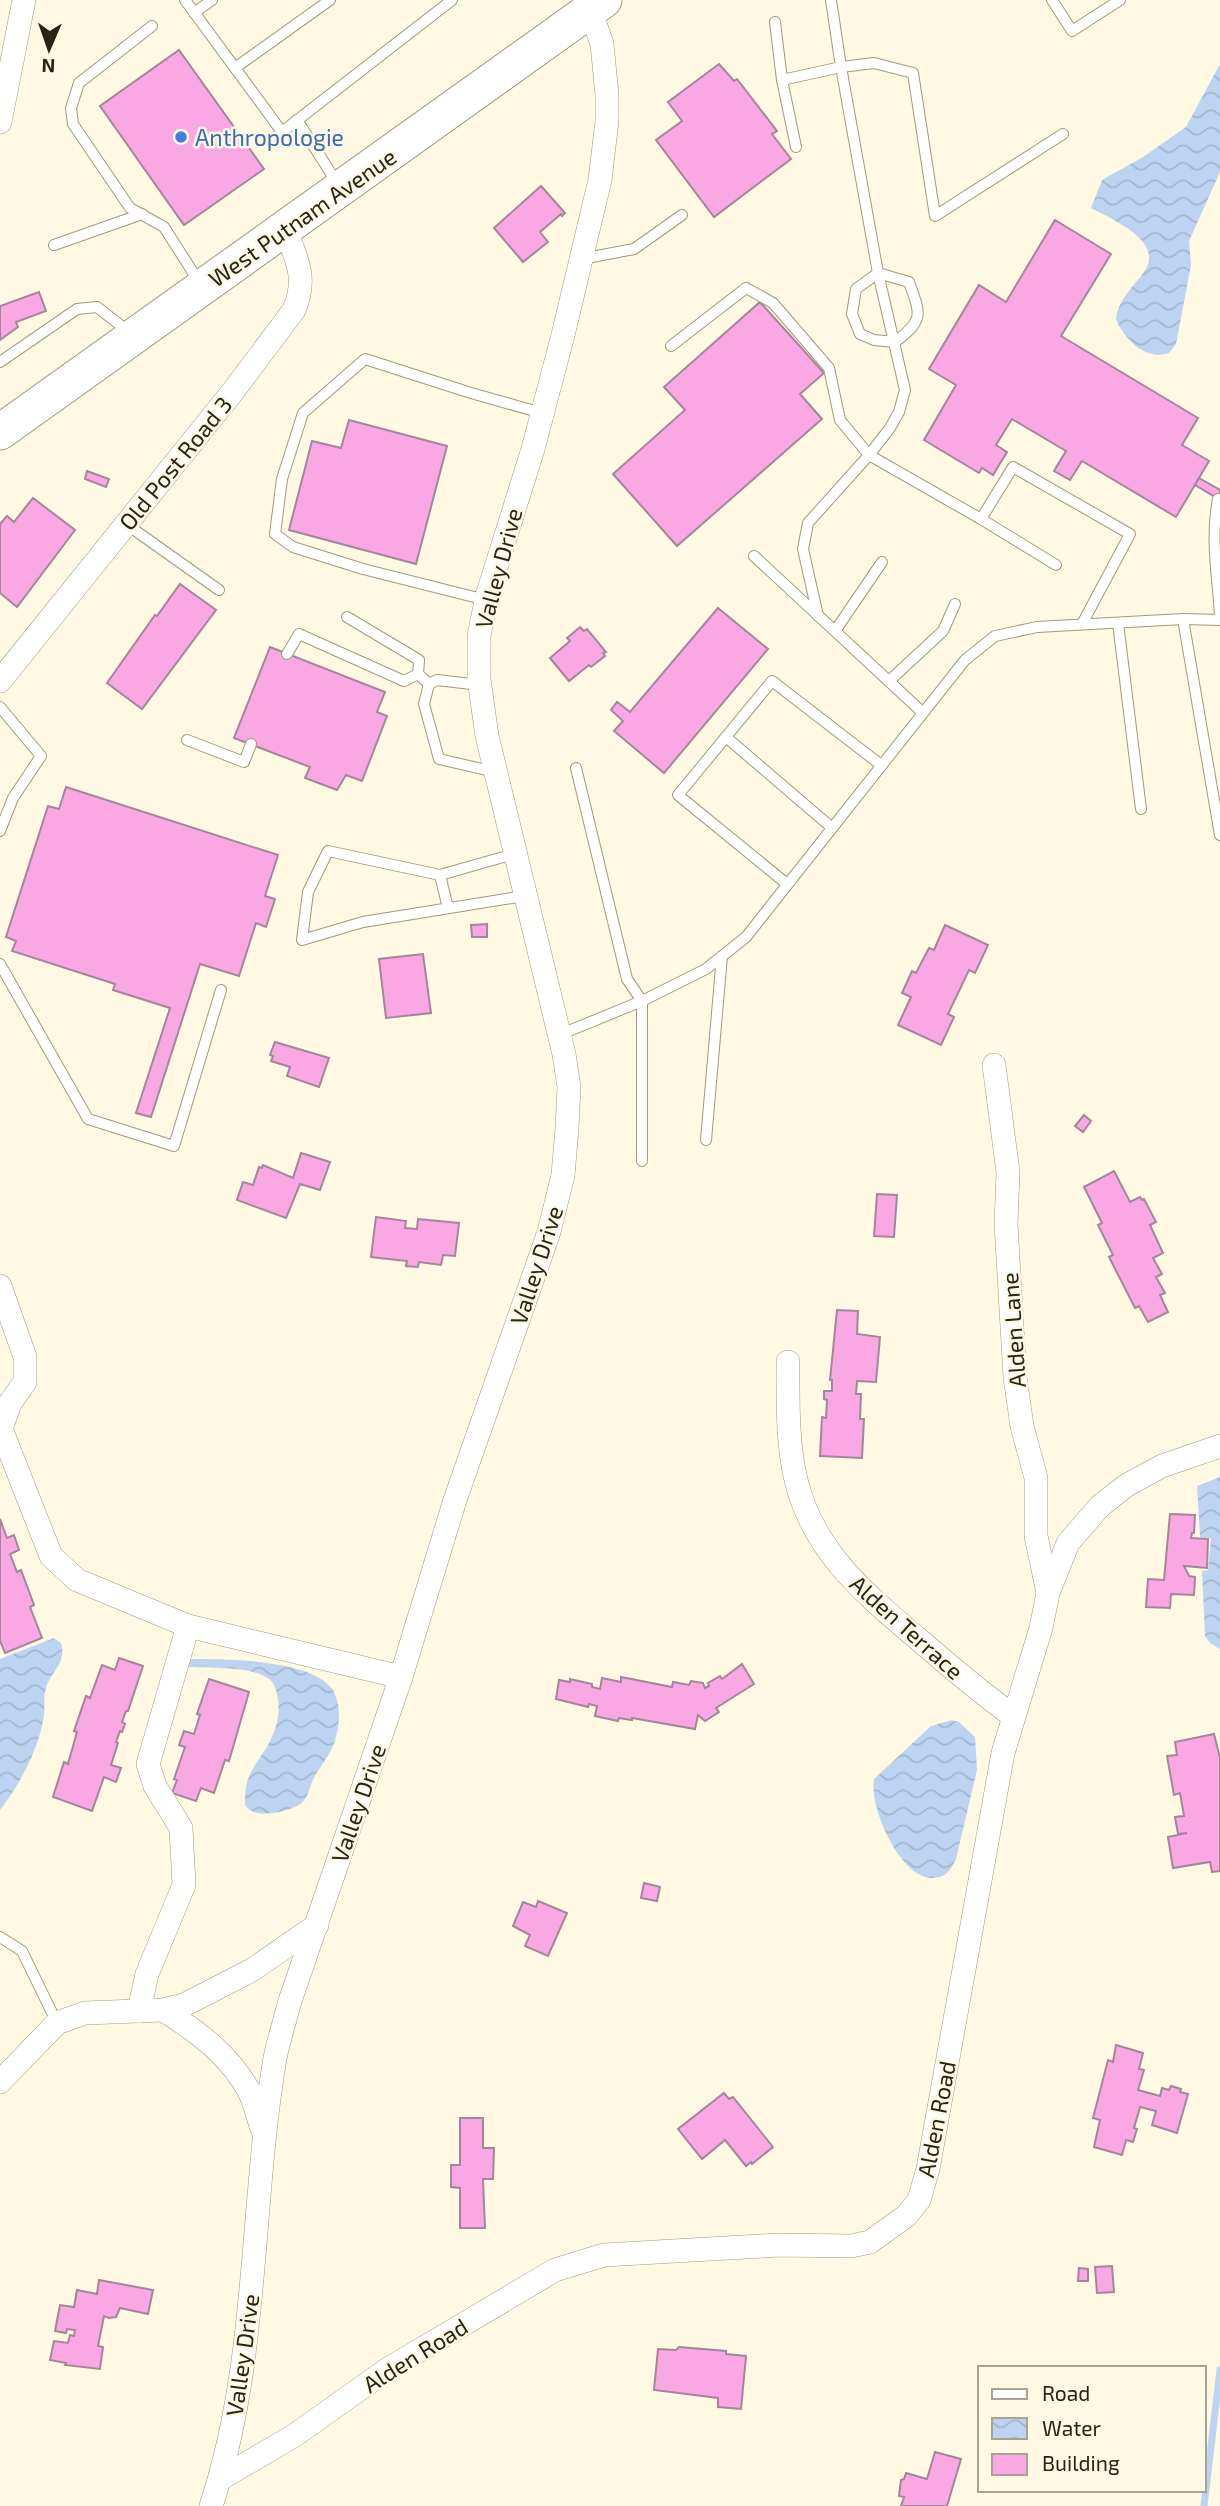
<svg xmlns="http://www.w3.org/2000/svg" width="1220" height="2506" viewBox="0 0 1220 2506" font-family="'Exo 2',sans-serif">
	<style>
		.water { fill: url(#water-waves) }
		.lines { fill: none; stroke-linecap: round; stroke-linejoin: round }
		.stream { stroke: #bcd4f2; stroke-width: 7 }
		.building { fill: #f9a8e4; stroke: #a4869b; stroke-width: 2 }
		.lane-casing { stroke: #a39979; stroke-width: 12 }
		.street-casing { stroke: #a39979; stroke-width: 24 }
		.primary-casing { stroke: #a39979; stroke-width: 37 }
		.lane { stroke: #fff; stroke-width: 10 }
		.street { stroke: #fff; stroke-width: 23 }
		.primary { stroke: #fff; stroke-width: 35 }
		.shop-dot { fill: #3f7fe0; stroke: #fff8e3; stroke-width: 2.5 }
		.labels { text-anchor: middle; dominant-baseline: central; stroke-width: 5; stroke-linejoin: round; paint-order: stroke }
		.shop-label { font-size: 23px; fill: #366cbe; stroke: #fff8e3; text-anchor: start }
		.street-label { font-size: 23px; fill: #282417; stroke: #fff8e3 }
	</style>
	<defs>
		<pattern id="water-waves" width="16" height="10" patternUnits="userSpaceOnUse" patternTransform="scale(1.75)"><rect width="16" height="10" fill="#bcd4f2"/><path d="M0 5q4-4 8 0t8 0" fill="none" stroke="#a2b6cf"/></pattern>
	</defs>
	<rect width="100%" height="100%" fill="#fff8e3"/>
	<!-- water -->
	<g class="water">
		<path d="M1220,64V172L1189,241L1191,265L1176,344L1169,353C1145,361 1124,339 1116,319C1118,300 1133,287 1144,272C1166,241 1111,219 1091,208L1102,180L1143,157L1186,127Z"/>
		<polygon points="1220,1477 1220,1649 1210,1643 1205,1636 1202,1571 1208,1570 1211,1538 1200,1537 1197,1486"/>
		<path d="M54,1638L61,1643C67,1663 51,1671 46,1688C43,1697 45,1706 44,1715C39,1749 20,1784 0,1810V1659Z"/>
		<path d="M191,1659C224,1659 317,1659 334,1692C341,1707 340,1724 335,1740C331,1755 318,1768 312,1782C309,1790 307,1800 299,1805C287,1812 253,1820 245,1805C244,1771 256,1768 270,1741C277,1727 280,1714 278,1699C276,1691 276,1684 269,1679C253,1666 209,1668 188,1667Z"/>
		<path d="M952,1720L959,1722L975,1737L977,1770L956,1859C953,1865 949,1874 942,1876C905,1892 868,1807 874,1779L931,1726Z"/>
	</g>
	<g class="lines">
		<!-- stream -->
		<polyline class="stream" points="1204,2506 1220,2370"/>
	</g>
	<!-- building -->
	<g class="building">
		<polygon points="179,50 264,169 184,225 100,106"/>
		<polygon points="719,64 734,81 737,79 777,131 772,134 791,159 714,217 656,140 682,121 668,102"/>
		<polygon points="541,186 565,213 562,216 561,214 540,232 548,242 523,262 494,228"/>
		<polygon points="1055,220 1111,254 1061,336 1198,418 1182,445 1209,461 1176,517 1082,461 1070,480 1054,471 1066,451 1012,419 996,445 1007,452 993,475 982,468 979,473 924,440 956,385 929,369 979,285 1006,302"/>
		<polygon points="39,292 46,311 16,322 18,327 0,340 0,306"/>
		<polygon points="760,302 824,373 800,394 822,419 677,546 613,474 685,410 664,387"/>
		<polygon points="349,420 447,446 416,564 289,530 312,441 341,448"/>
		<polygon points="87,471 109,479 106,487 85,479"/>
		<polygon points="1199,478 1220,490 1220,500 1195,485"/>
		<polygon points="33,498 75,530 17,607 0,593 0,524 7,516 14,522"/>
		<polygon points="180,584 216,610 142,709 107,683 155,615 157,616"/>
		<polygon points="718,608 768,649 664,773 614,731 623,721 611,710 617,702 630,712"/>
		<polygon points="580,627 584,631 587,629 606,652 603,653 605,656 591,667 589,665 569,681 550,658 570,641 567,638"/>
		<polygon points="270,647 385,692 377,712 387,716 362,781 346,775 337,790 305,778 310,767 234,738"/>
		<polygon points="66,787 278,855 265,896 275,899 266,927 256,923 239,976 200,964 151,1117 136,1113 170,1008 113,990 115,984 12,951 16,941 6,937 48,806 59,809"/>
		<polygon points="487,924 487,937 472,937 471,925"/>
		<polygon points="945,925 988,945 975,973 969,970 948,1014 954,1017 941,1045 898,1025 911,997 902,993 912,971 916,973 929,948 934,950"/>
		<polygon points="423,954 431,1013 386,1018 379,959"/>
		<polygon points="275,1042 329,1058 319,1087 287,1076 290,1067 271,1061 273,1056 270,1055"/>
		<polygon points="1084,1115 1091,1121 1083,1132 1075,1126"/>
		<polygon points="301,1153 330,1162 320,1190 300,1184 286,1218 237,1200 243,1182 253,1185 259,1167 262,1168 263,1165 293,1178"/>
		<polygon points="1114,1171 1130,1202 1140,1197 1142,1200 1144,1199 1156,1222 1150,1225 1163,1253 1153,1258 1162,1274 1156,1277 1165,1293 1160,1295 1168,1312 1148,1322 1139,1306 1135,1308 1109,1257 1113,1255 1098,1225 1102,1223 1084,1187"/>
		<polygon points="877,1194 897,1195 894,1237 874,1236"/>
		<polygon points="376,1217 406,1221 405,1228 417,1229 418,1219 459,1223 455,1256 443,1255 441,1265 419,1262 418,1267 406,1266 407,1261 371,1257"/>
		<polygon points="837,1310 858,1311 857,1334 880,1337 876,1382 857,1381 856,1394 861,1394 860,1419 864,1419 862,1458 820,1456 822,1417 826,1418 827,1400 824,1399 824,1391 832,1391 832,1380 830,1380"/>
		<polygon points="1170,1514 1195,1515 1194,1533 1192,1533 1191,1538 1208,1539 1207,1568 1184,1566 1189,1576 1195,1577 1194,1595 1171,1594 1170,1608 1146,1607 1148,1579 1164,1580"/>
		<polygon points="0,1519 7,1538 14,1535 19,1550 10,1554 17,1572 21,1570 34,1605 30,1607 42,1638 5,1653 0,1641"/>
		<polygon points="119,1658 143,1666 128,1711 126,1711 122,1722 125,1724 122,1732 120,1731 116,1742 118,1743 111,1765 121,1768 116,1782 104,1777 92,1811 53,1797 64,1762 68,1764 77,1732 74,1731 86,1696 90,1698 102,1665 115,1670"/>
		<polygon points="742,1664 754,1684 716,1708 719,1712 705,1721 698,1715 695,1729 632,1718 632,1720 619,1718 618,1721 595,1716 597,1706 589,1704 588,1707 556,1699 559,1680 570,1682 570,1679 592,1684 592,1687 600,1689 602,1678 621,1682 621,1677 672,1687 673,1682 689,1685 691,1681 703,1683 705,1688 709,1686 708,1683 720,1676 722,1679"/>
		<polygon points="209,1679 249,1692 229,1761 225,1760 214,1793 201,1788 196,1801 172,1793 177,1780 174,1779 185,1747 179,1745 184,1731 194,1734 200,1715 197,1714"/>
		<polygon points="1214,1734 1220,1758 1220,1871 1212,1872 1210,1862 1173,1868 1168,1837 1187,1833 1178,1834 1175,1817 1184,1816 1180,1793 1174,1795 1167,1756 1177,1755 1175,1742"/>
		<polygon points="644,1883 660,1887 657,1901 641,1898"/>
		<polygon points="538,1901 567,1913 548,1956 525,1946 530,1935 513,1926 523,1902 536,1907"/>
		<polygon points="1116,2045 1143,2053 1139,2069 1144,2070 1138,2090 1160,2096 1162,2088 1169,2090 1171,2086 1181,2089 1180,2092 1188,2094 1177,2133 1152,2125 1156,2111 1140,2107 1134,2128 1137,2129 1133,2142 1126,2140 1122,2155 1094,2147 1100,2120 1093,2118 1108,2060 1113,2062"/>
		<polygon points="724,2093 729,2099 733,2097 773,2147 752,2164 751,2162 746,2166 725,2140 702,2159 678,2129"/>
		<polygon points="460,2118 483,2118 483,2148 494,2148 493,2179 483,2179 485,2228 460,2228 460,2188 451,2187 451,2165 460,2165"/>
		<polygon points="1112,2266 1114,2292 1097,2293 1095,2267"/>
		<polygon points="1079,2268 1088,2269 1088,2281 1078,2281"/>
		<polygon points="99,2280 153,2290 148,2314 120,2308 116,2317 109,2318 104,2316 98,2346 103,2347 100,2369 65,2365 66,2363 50,2360 54,2341 68,2343 70,2335 74,2336 75,2330 67,2329 66,2333 55,2331 60,2305 74,2307 77,2290 97,2294"/>
		<polygon points="679,2347 726,2351 726,2354 746,2356 741,2409 718,2407 718,2398 654,2390 658,2349 676,2350"/>
		<polygon points="935,2452 961,2459 947,2506 901,2506 904,2497 899,2496 901,2480 904,2479 906,2473 927,2479"/>
	</g>
	<g class="lines">
		<!-- lane casing -->
		<g class="lane-casing">
			<g id="lane">
				<polyline points="185,0 282,132 452,0"/>
				<polyline points="831,0 841,67 874,63 913,73 935,216 1063,134"/>
				<polyline points="1052,0 1072,31 1120,0"/>
				<polyline points="194,13 212,0"/>
				<polyline points="152,26 79,83 71,108 73,124 130,208 164,227 199,282"/>
				<polyline points="235,68 330,0"/>
				<polyline points="782,80 796,147"/>
				<polyline points="297,120 339,186"/>
				<polyline points="54,245 142,214"/>
				<polyline points="581,259 634,249 682,215"/>
				<path d="M878,273L909,282C921,315 924,320 895,342L874,340L860,334L852,314L856,289Z"/>
				<polyline points="671,346 746,288 773,303 829,368 840,420 869,455 890,428 899,412 905,390 878,273 841,67 782,80 775,22"/>
				<polyline points="0,362 77,309 97,307 129,332"/>
				<path d="M1218,499C1210,540 1218,576 1220,617"/>
				<polyline points="126,524 219,590"/>
				<polyline points="754,556 922,712"/>
				<polyline points="1056,565 981,519 1013,467 1130,534 1082,624"/>
				<polyline points="486,600 363,569 293,547 275,534 282,479 303,413 365,359 471,393 542,413"/>
				<polyline points="818,616 803,549 808,523 869,455 981,519"/>
				<polyline points="347,617 419,660 418,674"/>
				<polyline points="1183,619 1220,835"/>
				<polyline points="1118,623 1141,809"/>
				<polyline points="835,631 882,562"/>
				<polyline points="287,654 299,634 404,681 418,674 429,684"/>
				<polyline points="889,681 943,631 955,604"/>
				<polyline points="429,684 424,704 439,759 495,772"/>
				<polyline points="429,684 437,680 480,685"/>
				<polyline points="0,707 41,756 13,798 0,831"/>
				<polyline points="726,737 831,827"/>
				<polyline points="187,740 244,762 251,744"/>
				<polyline points="576,768 627,979 642,1001 642,1161"/>
				<polyline points="514,854 440,875 328,851 308,892 302,940 363,922 524,896"/>
				<polyline points="440,875 448,908"/>
				<polyline points="787,884 678,795 772,681 881,765"/>
				<polyline points="0,964 88,1119 174,1146 221,990"/>
				<polyline points="559,1035 642,1001 706,969 746,937 965,660 995,636 1037,627 1183,619 1220,620"/>
				<polyline points="706,1140 722,956"/>
				<polyline points="0,1937 22,1951 57,2023"/>
			</g>
		</g>
		<!-- street casing -->
		<g class="street-casing">
			<g id="street">
				<polyline points="0,122 24,0"/>
				<path d="M0,681L234,390L294,310C308,278 296,258 285,228"/>
				<polyline points="994,1065 1008,1172 1006,1224 1015,1377 1022,1426 1036,1478 1036,1536 1048,1593"/>
				<polyline points="0,1286 25,1357 25,1382 10,1403 1,1429 51,1556 77,1580 188,1626 401,1677"/>
				<path d="M788,1362C788,1401 787,1442 796,1480C813,1551 864,1593 917,1638C948,1665 979,1691 1013,1716"/>
				<path d="M163,2010C197,2031 231,2056 250,2093C255,2104 258,2117 262,2129"/>
				<polyline points="139,2011 147,1974 184,1885 181,1828 155,1786 148,1764 188,1626"/>
				<polyline points="0,2082 57,2023 85,2013 163,2010 184,2005 252,1970 317,1925"/>
				<polyline points="220,2479 295,2435 388,2369 555,2270 604,2255 779,2245 851,2246 870,2242 906,2216 919,2200 928,2169 1003,1753 1041,1628 1048,1593 1068,1543 1100,1506 1127,1485 1162,1466 1220,1446"/>
				<path d="M211,2506C259,2361 250,2207 275,2058C279,2039 285,2020 290,2001L401,1677L455,1500L549,1232L563,1175L567,1128L569,1087L564,1054L487,736L479,679V636L487,596L533,449L563,335L600,180L607,121V95L602,44L590,9"/>
			</g>
		</g>
		<!-- primary casing -->
		<g class="primary-casing">
			<polyline id="primary" points="0,432 604,0"/>
		</g>
		<!-- lane -->
		<use href="#lane" class="lane"/>
		<!-- street -->
		<use href="#street" class="street"/>
		<!-- primary -->
		<use href="#primary" class="primary"/>
	</g>
	<!-- markers -->
	<circle class="shop-dot" cx="181" cy="137" r="7"/>
	<g class="labels">
		<!-- shop labels -->
		<g class="shop-label">
			<text x="195" y="137">Anthropologie</text>
		</g>
		<!-- street labels -->
		<g class="street-label">
			<text transform="translate(302 217) rotate(-35)">West Putnam Avenue</text>
			<text transform="translate(175 463) rotate(-51)">Old Post Road 3</text>
			<text transform="translate(498 568) rotate(-75)">Valley Drive</text>
			<text transform="translate(536 1265) rotate(-72)">Valley Drive</text>
			<text transform="translate(1013 1330) rotate(-94)">Alden Lane</text>
			<text transform="translate(907 1627) rotate(42)">Alden Terrace</text>
			<text transform="translate(358 1803) rotate(-71)">Valley Drive</text>
			<text transform="translate(936 2119) rotate(-79)">Alden Road</text>
			<text transform="translate(242 2355) rotate(-82)">Valley Drive</text>
			<text transform="translate(415 2355) rotate(-32)">Alden Road</text>
		</g>
	</g>
	<!-- legend -->
	<rect x="978" y="2366" width="228" height="126" fill="#fff8e3" stroke="#a9a391" stroke-width="2"/>
	<rect x="992" y="2389" width="35" height="10" fill="#ffffff" stroke="#a9a391" stroke-width="2"/>
	<text x="1042" y="2401" font-size="21" fill="#282417">Road</text>
	<rect x="992" y="2418" width="35" height="21" fill="url(#water-waves)" stroke="#a9a391" stroke-width="2"/>
	<text x="1042" y="2436" font-size="21" fill="#282417">Water</text>
	<rect x="992" y="2454" width="35" height="21" fill="#f9a8e4" stroke="#a9a391" stroke-width="2"/>
	<text x="1042" y="2471" font-size="21" fill="#282417">Building</text>
	<!-- north arrow -->
	<g transform="translate(49 49) rotate(182)" stroke="#fff8e3" stroke-width="5" paint-order="stroke">
	<path d="M0-5L12 26L0 18L-12 26Z" fill="#282417"/>
	<text y="-10" font-size="19" font-weight="bold" text-anchor="middle" fill="#282417">N</text>
	</g>
</svg>
